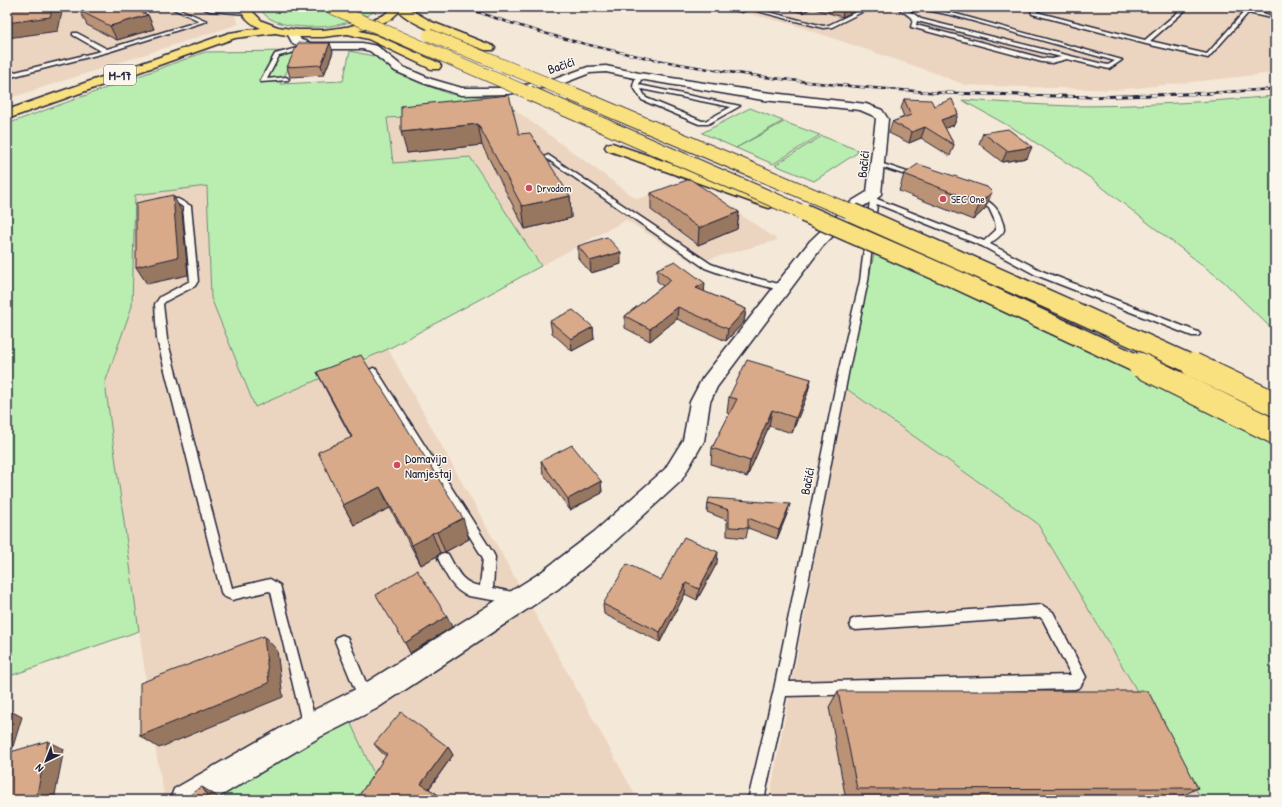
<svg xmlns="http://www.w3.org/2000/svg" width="1282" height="807" viewBox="0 0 1282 807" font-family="'Patrick Hand',sans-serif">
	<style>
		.built { fill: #ecd5c0 }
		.green { fill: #baeeb0; stroke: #6e8876 }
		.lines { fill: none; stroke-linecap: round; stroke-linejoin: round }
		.service-casing { stroke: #22223b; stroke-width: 3 }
		.minor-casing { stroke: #22223b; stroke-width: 3 }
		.primary-casing { stroke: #22223b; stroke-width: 3 }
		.motorway-casing { stroke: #22223b; stroke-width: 3 }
		.service { fill: #fbf7ec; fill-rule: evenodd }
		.minor { fill: #fbf7ec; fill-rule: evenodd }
		.primary { fill: #fae180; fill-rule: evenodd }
		.motorway { fill: #fae180; fill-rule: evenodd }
		.rail-far1-casing { stroke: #22223b; stroke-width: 2.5 }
		.rail-casing { stroke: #22223b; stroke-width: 3 }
		.rail-far1 { stroke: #fbf7ec; stroke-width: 1.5; stroke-dasharray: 4.5; stroke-linecap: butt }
		.rail { stroke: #fbf7ec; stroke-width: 2; stroke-dasharray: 6; stroke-linecap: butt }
		.motorway-bridge-far3-casing { stroke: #22223b; stroke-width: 13; stroke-linecap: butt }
		.motorway-bridge-far2-casing { stroke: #22223b; stroke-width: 16; stroke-linecap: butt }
		.motorway-bridge-far1-casing { stroke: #22223b; stroke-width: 21; stroke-linecap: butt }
		.motorway-bridge-casing { stroke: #22223b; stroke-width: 26; stroke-linecap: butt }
		.motorway-bridge-far3 { stroke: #fae180; stroke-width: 12 }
		.motorway-bridge-far2 { stroke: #fae180; stroke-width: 14 }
		.motorway-bridge-far1 { stroke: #fae180; stroke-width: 18 }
		.motorway-bridge { stroke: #fae180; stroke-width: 24 }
		.wall { fill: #ba9276; stroke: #22223b }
		.shaded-wall { fill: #977760; stroke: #22223b }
		.building { fill: #d8aa89; stroke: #22223b }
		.poi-dot { fill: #d1495b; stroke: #fbf7ec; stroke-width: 1.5 }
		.labels { text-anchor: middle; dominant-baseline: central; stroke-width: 3; stroke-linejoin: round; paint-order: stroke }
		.far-poi-label { font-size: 11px; fill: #22223b; stroke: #fbf7ec; text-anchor: start }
		.shield { fill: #fbf7ec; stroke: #636270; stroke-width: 1 }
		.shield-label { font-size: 12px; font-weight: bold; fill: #22223b }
		.street-label { font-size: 13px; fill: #22223b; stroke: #fbf7ec }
		.poi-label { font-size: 13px; fill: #22223b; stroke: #fbf7ec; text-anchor: start }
	</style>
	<rect width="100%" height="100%" fill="#f4e8d8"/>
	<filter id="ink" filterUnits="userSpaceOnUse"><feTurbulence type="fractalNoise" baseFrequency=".025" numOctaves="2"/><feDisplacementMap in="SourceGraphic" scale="8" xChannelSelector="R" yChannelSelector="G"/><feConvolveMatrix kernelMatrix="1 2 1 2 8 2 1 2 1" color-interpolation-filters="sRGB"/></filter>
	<g filter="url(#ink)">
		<!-- built -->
		<g class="built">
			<polygon points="7,7 221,7 233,12 239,24 7,99"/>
			<polygon points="721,7 1275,7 1275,73 1117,90 965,85 932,72 791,24"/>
			<polygon points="515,110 637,199 691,181 778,240 694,263 626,220 541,266 470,157 393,163 387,118"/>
			<polygon points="207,186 211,298 255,406 388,349 637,798 647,800 165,800 156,753 105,383 132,306 135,195"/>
			<polygon points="844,387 1037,523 1202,800 769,800 808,598"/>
		</g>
		<!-- green -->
		<g class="green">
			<path d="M262,7H379C361,29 277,37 261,10Z"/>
			<polygon points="298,51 280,84 343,81 350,51 378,57 428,86 450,94 490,97 515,110 387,118 393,163 470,157 541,266 388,349 255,407 211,298 207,186 135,195 132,306 105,383 139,631 7,677 7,124 205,52"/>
			<path d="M1275,96V332L1223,281L1089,177L1016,130L962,100C999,102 1035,105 1072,106C1140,106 1207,102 1275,96Z"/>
			<polygon points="750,108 783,121 736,148 702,133"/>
			<polygon points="784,122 820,135 773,164 736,148"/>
			<polygon points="822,136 860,151 814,181 775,165"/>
			<polygon points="875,250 1112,362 1275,444 1275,800 1202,800 1037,523 844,387"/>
			<polygon points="346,713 386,800 205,800"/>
		</g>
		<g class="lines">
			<!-- service casing -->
			<g class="service-casing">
				<g id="service">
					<polygon points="169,7 175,7 207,21 108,52 7,78 7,74 101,51 73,35 73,33 77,33 107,49 200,21"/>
					<polygon points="200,7 247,12 249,13 247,14 210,11"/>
					<polygon points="742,7 749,7 823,26 829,25 866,7 872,7 832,27 823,28"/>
					<path d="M897,7H924L956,14L1122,60L1109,69L1067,59L1052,63L1042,62L911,27L913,19ZM922,9L955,16L1115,61L1108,65L1103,64L921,19L908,10ZM917,21L1061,57L1052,59L1042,58L916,25Z"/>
					<path d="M1037,7H1043L1036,12L1145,40L1184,7H1189L1150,41L1207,54L1243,13L1244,11L1239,7C1246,7 1266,14 1275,17V19L1248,13L1208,58L1146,44L1032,14L1031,10Z"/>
					<polygon points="308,45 311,47 310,48 279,56 267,79 286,77 289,79 288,80 261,82 260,81 275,54"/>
					<path d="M639,74L642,76L639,85L740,106L708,124H699L642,100L633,86L636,76ZM641,89L731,107L705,121H702L646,98Z"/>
					<polygon points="548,155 711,264 733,272 786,286 787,288 783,291 727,276 705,268 546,158 545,157"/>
					<polygon points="877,162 919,176 920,177 915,178 875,165 874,164"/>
					<path d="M871,192H877V199L984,241L996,230L995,221L989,208L971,198L975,196C989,200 998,206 1002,221C1003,223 1004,227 1004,230C1003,235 994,240 990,244L1042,271L1198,332L1200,334L1198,336H1192L1036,275L982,246L877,204L868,281L849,369L789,682L1071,675L1043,620L1040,617L856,630L851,628L850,624L851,620L856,618L1042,605L1053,612L1086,677L1080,687L1075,689L786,696L764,800H748L774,689L839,369L860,281Z"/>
					<polygon points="159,199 178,199 191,206 198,281 195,286 166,301 163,304 167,339 232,588 270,579 280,585 317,727 315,732 310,734 305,732 303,727 271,592 269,591 232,600 223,596 221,592 157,339 155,304 160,297 190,281 183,207 177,203 159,203"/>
					<path d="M373,368L376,369L493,553L495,557L493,588L522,594L524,598L522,602L518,604L468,596C452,590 445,573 438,558L440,554L444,553L448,554C457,570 461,583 480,586L483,558L368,371Z"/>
					<polygon points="342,635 347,637 372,697 370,702 365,704 360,702 335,641 337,637"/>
				</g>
			</g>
			<!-- minor casing -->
			<g class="minor-casing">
				<polygon id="minor" points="292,30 296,31 301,40 311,43 362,43 377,46 403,67 431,79 462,88 508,88 552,80 588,67 606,66 639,73 763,92 866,104 882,110 888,119 881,194 879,197 862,207 822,247 717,387 710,402 704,441 681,481 610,546 558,589 376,709 320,737 214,800 170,800 174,789 300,717 356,689 540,573 594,532 665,469 683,440 690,402 702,379 810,241 852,201 867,192 876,119 874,116 860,110 763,100 639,79 606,72 590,73 559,85 508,94 461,95 423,83 395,71 370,51 362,49 310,49 293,44 287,33"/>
			</g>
			<!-- primary casing -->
			<g class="primary-casing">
				<path id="primary" d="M245,7H255L253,12L262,21L278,27L298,30H323L347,27L365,22L384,15L393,7H404L391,19L373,27L347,34L323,37H298L275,33L235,38L7,119V110L229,33L261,28C253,25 247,20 242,13Z"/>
			</g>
			<!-- motorway casing -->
			<g class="motorway-casing">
				<g id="motorway">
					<path d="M395,7H406L432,22L493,46L495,48L493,50H485C462,41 409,27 395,7Z"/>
					<polygon points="344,27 376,35 439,63 441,66 439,69 431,69 368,39 340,32 338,30"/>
					<polygon points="612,143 775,200 777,203 775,206 769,208 763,206 607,150 605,147 607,144"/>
				</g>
			</g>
			<!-- service -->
			<use href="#service" class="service"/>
			<!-- minor -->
			<use href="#minor" class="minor"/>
			<!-- primary -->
			<use href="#primary" class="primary"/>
			<!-- motorway -->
			<use href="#motorway" class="motorway"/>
			<!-- rail-far1 casing -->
			<g class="rail-far1-casing">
				<g id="rail-far1">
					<path d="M464,7C624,66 794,85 964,94"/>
					<polyline points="1191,94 1275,89"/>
				</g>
			</g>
			<!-- rail casing -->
			<g class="rail-casing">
				<polyline id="rail" points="947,93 1093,97 1213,93"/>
			</g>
			<!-- rail-far1 -->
			<use href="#rail-far1" class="rail-far1"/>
			<!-- rail -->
			<use href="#rail" class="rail"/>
			<!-- motorway-bridge-far3 casing -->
			<g class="motorway-bridge-far3-casing">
				<g id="motorway-bridge-far3">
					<polyline points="330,7 531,94"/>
					<polyline points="429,35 573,94"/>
				</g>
			</g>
			<!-- motorway-bridge-far2 casing -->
			<g class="motorway-bridge-far2-casing">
				<g id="motorway-bridge-far2">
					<polyline points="529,93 806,214"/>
					<polyline points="570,93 856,214"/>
				</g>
			</g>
			<!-- motorway-bridge-far1 casing -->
			<g class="motorway-bridge-far1-casing">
				<g id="motorway-bridge-far1">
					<polyline points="804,213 955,279 1142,366"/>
					<polyline points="853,213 1065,307 1195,366"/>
				</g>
			</g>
			<!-- motorway-bridge casing -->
			<g class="motorway-bridge-casing">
				<g id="motorway-bridge">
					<polyline points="1140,365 1275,432"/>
					<polyline points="1193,365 1275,404"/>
				</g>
			</g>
			<!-- motorway-bridge-far3 -->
			<use href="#motorway-bridge-far3" class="motorway-bridge-far3"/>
			<!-- motorway-bridge-far2 -->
			<use href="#motorway-bridge-far2" class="motorway-bridge-far2"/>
			<!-- motorway-bridge-far1 -->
			<use href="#motorway-bridge-far1" class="motorway-bridge-far1"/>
			<!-- motorway-bridge -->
			<use href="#motorway-bridge" class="motorway-bridge"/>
		</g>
		<!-- wall -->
		<g class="wall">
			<polygon points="721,7 749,7 749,10 742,13"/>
			<polygon points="781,7 865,7 842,17 812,8 802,13"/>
			<polygon points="80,11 148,15 154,29 117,40 87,25"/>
			<polygon points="333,52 324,75 290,77 287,67"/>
			<polygon points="904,99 934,106 958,114 954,125 945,128 954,145 950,156 921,138 909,143 889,133 892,122 904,117 901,109"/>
			<polygon points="401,106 519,134 570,196 571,218 525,229 482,145 407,153"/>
			<polygon points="983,133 1027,158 1002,162 979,144"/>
			<polygon points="904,174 987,187 985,209 973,220 899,191"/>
			<polygon points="651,193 739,212 737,229 698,245 651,210"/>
			<polygon points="578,246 621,264 591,273 578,258"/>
			<polygon points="657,269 705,292 746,309 744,322 726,341 677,319 650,341 625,328 625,316 663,286 657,281"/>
			<polygon points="550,321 593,327 594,339 572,351 552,333"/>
			<polygon points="317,372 469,539 445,552 440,553 437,556 421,565 390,508 354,525 343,505 351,437 328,394"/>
			<polygon points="811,379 807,395 792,433 769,426 747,477 711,464 712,448 730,414 727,413 729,397"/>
			<polygon points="541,461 601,481 602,493 570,510 543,473"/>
			<polygon points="708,503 787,514 777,539 748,528 746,538 727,536 727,520 707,512"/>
			<polygon points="717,563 697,600 685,594 660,642 604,614 603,604 661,580"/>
			<polygon points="838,691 1198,788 1174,800 846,800 829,707"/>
			<polygon points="374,744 448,747 453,755 429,789 437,794 442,800 356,800 386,756 381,752"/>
		</g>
		<!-- shaded-wall -->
		<g class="shaded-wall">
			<polygon points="53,7 63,7 58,31 7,38 7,23"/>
			<polygon points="743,7 749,7 749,10 742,13"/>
			<polygon points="803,7 812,7 812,8 802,13"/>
			<polygon points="844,7 865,7 842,17"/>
			<polygon points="148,15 154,29 117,40 110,26"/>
			<polygon points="330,43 333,52 324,75 321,65"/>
			<polygon points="958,114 954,125 938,131 941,120"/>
			<polygon points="478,124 482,145 407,153 401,132"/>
			<polygon points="925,127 921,138 909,143 912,132"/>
			<polygon points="1032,147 1027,158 1002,162 1007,151"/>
			<polygon points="992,192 985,209 973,220 980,203"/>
			<polygon points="173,195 182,212 188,275 147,284 136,267"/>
			<polygon points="570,196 571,218 525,229 522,206"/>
			<polygon points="739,212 737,229 698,245 699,228"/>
			<polygon points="621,252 621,264 591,273 590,261"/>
			<polygon points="705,283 704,295 696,288"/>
			<polygon points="678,307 677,319 650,341 650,329"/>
			<polygon points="746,309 744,322 726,341 728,329"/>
			<polygon points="593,327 594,339 572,351 571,339"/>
			<polygon points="811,379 807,395 792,433 796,418"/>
			<polygon points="772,410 769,426 747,477 750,461"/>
			<polygon points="601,481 602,493 570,510 568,499"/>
			<polygon points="380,487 390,508 354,525 343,505"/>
			<polygon points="790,504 787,514 777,539 779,530"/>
			<polygon points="463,518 469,539 445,552 437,532"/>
			<polygon points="432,533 440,553 437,556 421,565 412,545"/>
			<polygon points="718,552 717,563 697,600 699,589"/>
			<polygon points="686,583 685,594 660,642 660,632"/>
			<polygon points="447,616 452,627 410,653 405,643"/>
			<polygon points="264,636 277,650 283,697 159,748 140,736"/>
			<polygon points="7,709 22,717 7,766"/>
			<polygon points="48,741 64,749 54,800 20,800"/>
			<polygon points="448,747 453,755 427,791 421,784"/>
			<polygon points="202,787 220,798 221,800 210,800"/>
			<polygon points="437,794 442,800 433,800"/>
		</g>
		<!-- building -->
		<g class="building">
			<polygon points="7,7 53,7 50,17 7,23"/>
			<polygon points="96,7 129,7 148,15 110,26 80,11"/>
			<polygon points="298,43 330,43 321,65 287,67"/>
			<polygon points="509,95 519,134 530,133 570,196 522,206 478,124 401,132 401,106"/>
			<polygon points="904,99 931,100 934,106 952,99 958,114 941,120 954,145 925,127 912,132 892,122 911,115"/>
			<polygon points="1008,129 1032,147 1007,151 983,133"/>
			<polygon points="918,164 987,187 992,192 980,203 904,174"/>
			<polygon points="690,179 739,212 699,228 651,193"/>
			<polygon points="173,195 178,257 136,267 136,203"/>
			<polygon points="607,237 621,252 590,261 578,246"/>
			<polygon points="675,261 705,283 696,288 746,309 728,329 678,307 650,329 625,316 671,280 657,269"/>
			<polygon points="573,310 593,327 571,339 550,321"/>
			<polygon points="361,355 463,518 437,532 432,533 429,536 412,545 380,487 343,505 318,452 352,437 317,372"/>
			<polygon points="747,360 811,379 796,418 772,410 750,461 712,448 737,399 729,397"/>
			<polygon points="572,445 601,481 568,499 541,461"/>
			<polygon points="709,498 790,504 779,530 748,518 748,528 729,527 729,510 708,503"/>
			<polygon points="684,537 718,552 699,589 686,583 660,632 603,604 627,564 661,580"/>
			<polygon points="417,570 447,616 405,643 376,595"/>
			<polygon points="264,636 269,683 140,736 140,683"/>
			<polygon points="838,691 1148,691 1198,788 857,789"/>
			<polygon points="401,712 448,747 421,784 437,794 433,800 356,800 387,754 374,744"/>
			<polygon points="48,741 37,794 20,800 7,800 7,753"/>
			<polygon points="202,787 210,800 184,800 195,791"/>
		</g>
	</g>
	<!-- markers -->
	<g class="poi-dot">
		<circle cx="529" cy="188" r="4"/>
		<circle cx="943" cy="199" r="4"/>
		<circle cx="397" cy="465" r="4"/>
	</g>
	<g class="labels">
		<!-- far-poi labels -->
		<g class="far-poi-label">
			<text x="537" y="188">Drvodom</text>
			<text x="951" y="199">SEC One</text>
		</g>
		<!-- shield labels -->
		<rect class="shield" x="104" y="65" width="32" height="20" rx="3"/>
		<g class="shield-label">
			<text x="120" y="75">M-17</text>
		</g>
		<!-- street labels -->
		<g class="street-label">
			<text transform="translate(561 65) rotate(-19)">Bačići</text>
			<text transform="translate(863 164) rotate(-84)">Bačići</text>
			<text transform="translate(807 481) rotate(-79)">Bačići</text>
		</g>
		<!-- poi labels -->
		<g class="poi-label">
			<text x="405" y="458">Domavija<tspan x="405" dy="15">Namjestaj</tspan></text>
		</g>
	</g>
	<!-- margin -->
	<rect width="1282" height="807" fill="none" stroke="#fbf7ec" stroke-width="24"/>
	<rect x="12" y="12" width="1258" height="783" fill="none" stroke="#22223b" stroke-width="1.5" filter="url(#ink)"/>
	<!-- north arrow -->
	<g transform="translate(46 761) rotate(223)" stroke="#fbf7ec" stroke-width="3" paint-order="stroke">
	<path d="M0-3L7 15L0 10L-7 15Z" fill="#22223b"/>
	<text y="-6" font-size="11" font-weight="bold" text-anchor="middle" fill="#22223b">N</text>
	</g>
</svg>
